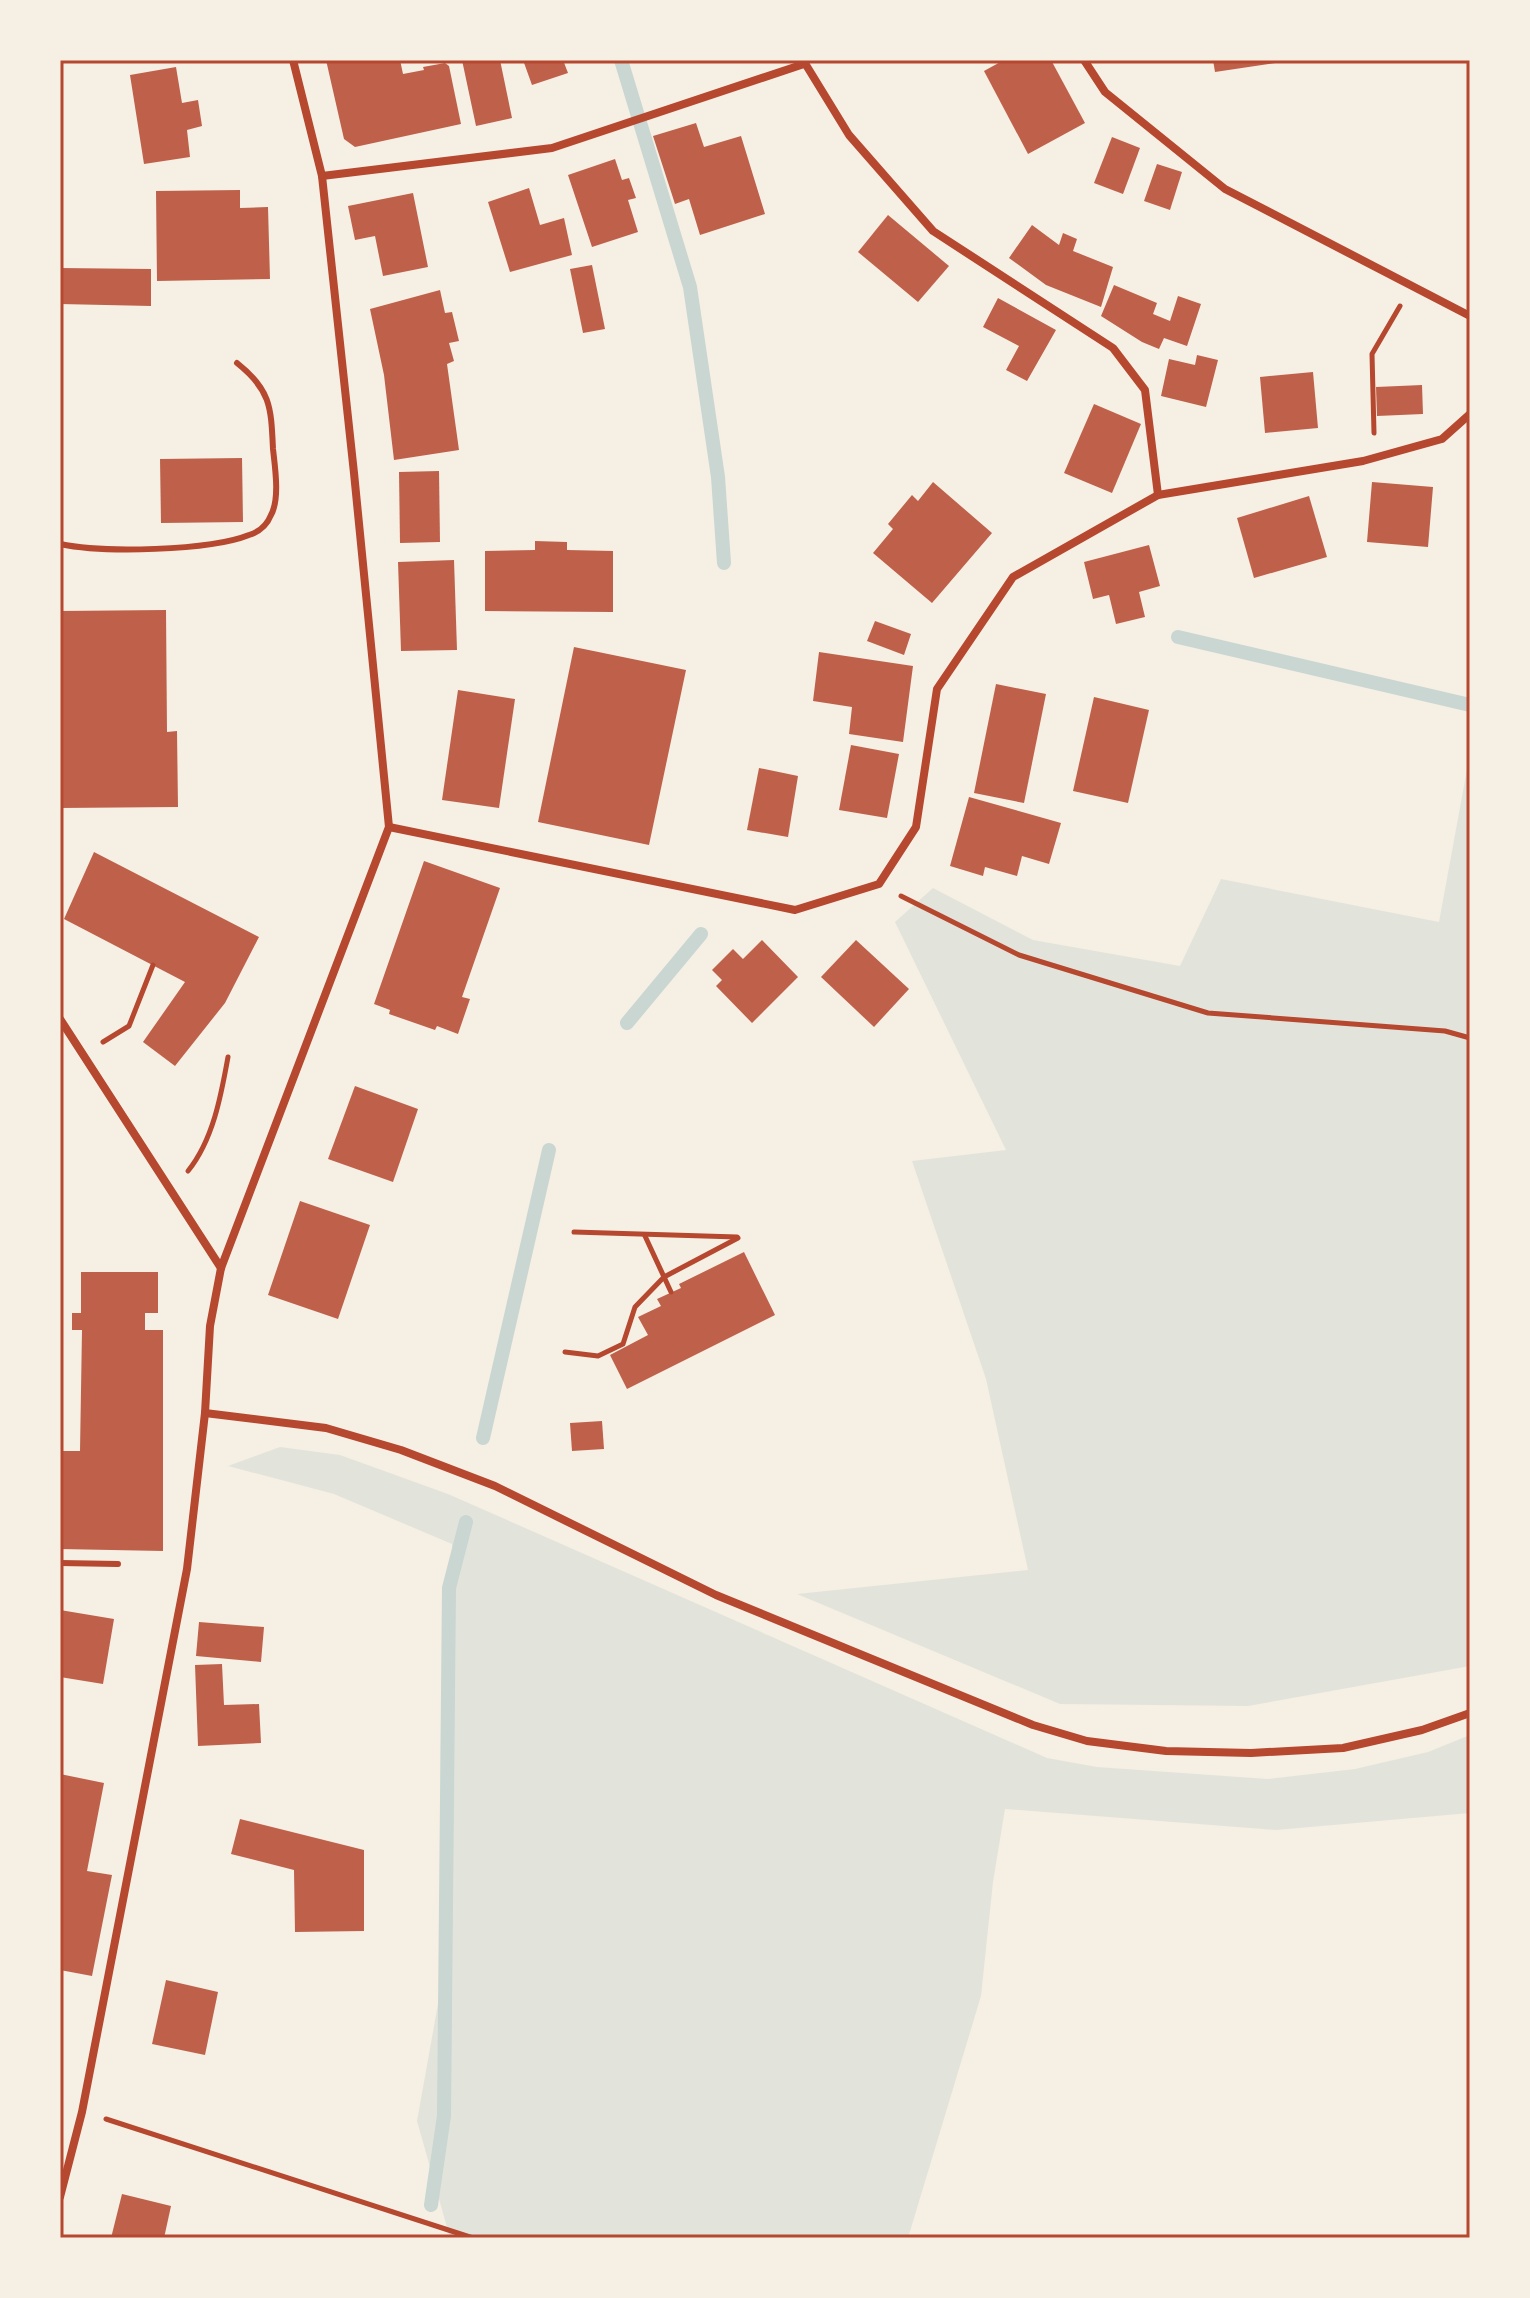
<svg xmlns="http://www.w3.org/2000/svg" width="1530" height="2298" viewBox="0 0 1530 2298" font-family="'Work Sans',sans-serif">
	<style>
		.green { fill: #e2e4dc }
		.lines { fill: none; stroke-linecap: round; stroke-linejoin: round }
		.stream { stroke: #c9d6d2; stroke-width: 14 }
		.building { fill: #bf614a }
		.path { stroke: #b5482f; stroke-width: 5 }
		.service { stroke: #b5482f; stroke-width: 6 }
		.minor { stroke: #b5482f; stroke-width: 8 }
		.neatline { fill: none; stroke: #b5482f; stroke-width: 3 }
	</style>
	<rect width="100%" height="100%" fill="#f6efe4"/>
	<!-- green -->
	<g class="green">
		<polygon points="1470,753 1470,1666 1248,1706 1060,1704 797,1594 1028,1570 986,1379 912,1161 1006,1150 895,922 933,888 1033,940 1180,966 1221,879 1439,922"/>
		<polygon points="280,1447 340,1455 448,1494 1047,1758 1097,1767 1268,1779 1355,1769 1428,1752 1470,1735 1470,1813 1276,1830 1005,1809 993,1882 981,1996 908,2238 450,2238 417,2121 450,1937 455,1589 452,1544 334,1494 228,1466"/>
	</g>
	<g class="lines">
		<!-- stream -->
		<g class="stream">
			<polyline points="621,60 690,287 718,477 724,563"/>
			<polyline points="1178,637 1470,705"/>
			<polyline points="627,1023 701,934"/>
			<polyline points="483,1438 549,1150"/>
			<polyline points="431,2205 444,2116 449,1588 466,1522"/>
		</g>
	</g>
	<!-- building -->
	<g class="building">
		<polygon points="326,60 400,60 403,74 424,70 423,67 445,63 449,66 461,124 355,147 344,139"/>
		<polygon points="462,60 500,60 512,118 476,126"/>
		<polygon points="523,60 563,60 568,73 532,85"/>
		<polygon points="1004,60 1051,60 1085,123 1028,154 984,71"/>
		<polygon points="1213,60 1282,60 1282,62 1215,72"/>
		<polygon points="176,67 182,103 198,100 202,126 187,130 190,157 144,164 130,75"/>
		<polygon points="696,123 704,147 741,136 765,214 700,235 689,199 675,204 653,136"/>
		<polygon points="1112,137 1140,148 1123,194 1094,183"/>
		<polygon points="615,159 622,180 629,178 636,198 628,200 638,232 592,247 568,175"/>
		<polygon points="1157,164 1182,172 1170,210 1144,201"/>
		<polygon points="529,188 540,225 564,218 572,255 510,272 488,202"/>
		<polygon points="240,190 240,208 268,207 270,279 157,281 156,191"/>
		<polygon points="413,193 428,267 383,276 375,236 355,240 348,206"/>
		<polygon points="888,215 949,266 918,302 858,252"/>
		<polygon points="1032,225 1059,245 1063,233 1077,239 1073,251 1113,267 1101,307 1046,285 1009,258"/>
		<polygon points="592,265 605,329 583,333 570,269"/>
		<polygon points="60,268 151,269 151,306 60,304"/>
		<polygon points="1114,285 1157,303 1153,314 1170,321 1178,296 1201,304 1187,346 1164,338 1159,349 1142,342 1101,316"/>
		<polygon points="440,290 445,313 452,312 459,341 449,343 454,361 447,364 459,450 394,460 384,375 370,309"/>
		<polygon points="998,298 1056,330 1027,381 1006,370 1019,346 983,327"/>
		<polygon points="1197,355 1218,360 1206,407 1161,396 1169,359 1195,365"/>
		<polygon points="1313,372 1318,428 1265,433 1260,377"/>
		<polygon points="1422,385 1423,414 1377,416 1376,387"/>
		<polygon points="1094,404 1141,424 1112,493 1064,473"/>
		<polygon points="242,458 243,522 161,523 160,459"/>
		<polygon points="439,471 440,542 400,543 399,472"/>
		<polygon points="933,482 992,533 932,603 873,553 893,529 888,524 912,495 918,501"/>
		<polygon points="1372,482 1433,487 1428,547 1367,542"/>
		<polygon points="1309,496 1327,557 1254,578 1237,518"/>
		<polygon points="535,541 567,542 567,550 613,551 613,612 485,611 485,551 535,550"/>
		<polygon points="1149,545 1160,586 1139,592 1145,617 1116,624 1109,595 1093,599 1084,562"/>
		<polygon points="454,560 457,650 401,651 398,562"/>
		<polygon points="166,610 167,732 177,731 178,807 60,808 60,611"/>
		<polygon points="875,621 911,634 904,655 867,641"/>
		<polygon points="574,647 686,670 649,845 538,822"/>
		<polygon points="819,652 913,666 903,742 849,734 852,707 813,701"/>
		<polygon points="996,684 1046,694 1024,803 974,793"/>
		<polygon points="458,690 515,699 499,808 442,800"/>
		<polygon points="1094,697 1149,710 1128,803 1073,791"/>
		<polygon points="851,745 899,754 887,818 839,810"/>
		<polygon points="759,768 798,776 788,837 747,830"/>
		<polygon points="969,797 1061,823 1049,864 1022,856 1017,876 985,867 983,876 950,866"/>
		<polygon points="94,852 259,937 225,1003 175,1066 143,1042 185,982 64,919"/>
		<polygon points="424,861 500,888 462,997 470,999 458,1034 437,1026 435,1030 389,1014 390,1010 374,1004"/>
		<polygon points="762,940 798,977 752,1023 716,986 722,980 712,970 733,949 743,959"/>
		<polygon points="856,940 909,989 874,1027 821,977"/>
		<polygon points="355,1086 418,1109 393,1182 328,1159"/>
		<polygon points="300,1201 370,1225 338,1319 268,1295"/>
		<polygon points="744,1252 775,1315 627,1389 610,1355 648,1335 638,1317 661,1306 657,1299 681,1288 679,1284"/>
		<polygon points="81,1272 158,1272 158,1313 145,1313 145,1330 163,1330 163,1551 60,1549 60,1451 80,1451 82,1330 72,1330 72,1313 81,1313"/>
		<polygon points="602,1421 604,1449 572,1451 570,1423"/>
		<polygon points="60,1610 114,1619 103,1684 60,1677"/>
		<polygon points="199,1622 264,1627 261,1662 196,1656"/>
		<polygon points="222,1664 224,1705 259,1704 261,1743 198,1746 195,1665"/>
		<polygon points="60,1774 104,1783 87,1871 112,1875 92,1976 60,1970"/>
		<polygon points="240,1819 364,1850 364,1931 295,1932 294,1870 231,1854"/>
		<polygon points="166,1980 218,1992 205,2055 152,2044"/>
		<polygon points="122,2194 171,2206 164,2238 111,2238"/>
	</g>
	<g class="lines">
		<!-- path -->
		<g class="path">
			<polyline points="1374,433 1372,354 1400,306"/>
			<polyline points="901,896 1019,955 1208,1013 1445,1031 1470,1038"/>
			<polyline points="103,1042 129,1026 153,965"/>
			<path d="M188,1171C213,1140 221,1096 228,1057"/>
			<polyline points="574,1232 737,1237"/>
			<polyline points="645,1236 671,1292"/>
			<polyline points="565,1352 598,1356 623,1344 635,1307 664,1277 738,1238"/>
			<polyline points="106,2119 473,2238"/>
		</g>
		<!-- service -->
		<g class="service">
			<path d="M60,544C102,553 209,551 249,535C259,532 267,525 271,515C280,499 275,467 273,449C271,407 271,390 237,363"/>
			<polyline points="60,1563 118,1564"/>
		</g>
		<!-- minor -->
		<g class="minor">
			<polyline points="803,60 849,135 933,231 1113,348 1145,390 1158,495"/>
			<polyline points="1084,60 1105,92 1225,189 1470,316"/>
			<polyline points="322,176 552,148 804,64"/>
			<polyline points="389,827 795,910 879,884 916,827 937,689 1013,577 1158,495 1363,461 1442,439 1470,414"/>
			<polyline points="60,1019 221,1268"/>
			<polyline points="205,1413 326,1428 401,1450 495,1486 716,1595 1033,1725 1087,1741 1166,1751 1251,1753 1343,1748 1422,1730 1470,1713"/>
			<polyline points="60,2197 82,2112 187,1569 205,1413 210,1326 221,1268 389,827 354,473 322,176 293,60"/>
		</g>
	</g>
	<!-- border -->
	<rect width="1530" height="2298" fill="none" stroke="#f6efe4" stroke-width="124"/>
	<rect x="62" y="62" width="1406" height="2174" class="neatline"/>
</svg>
